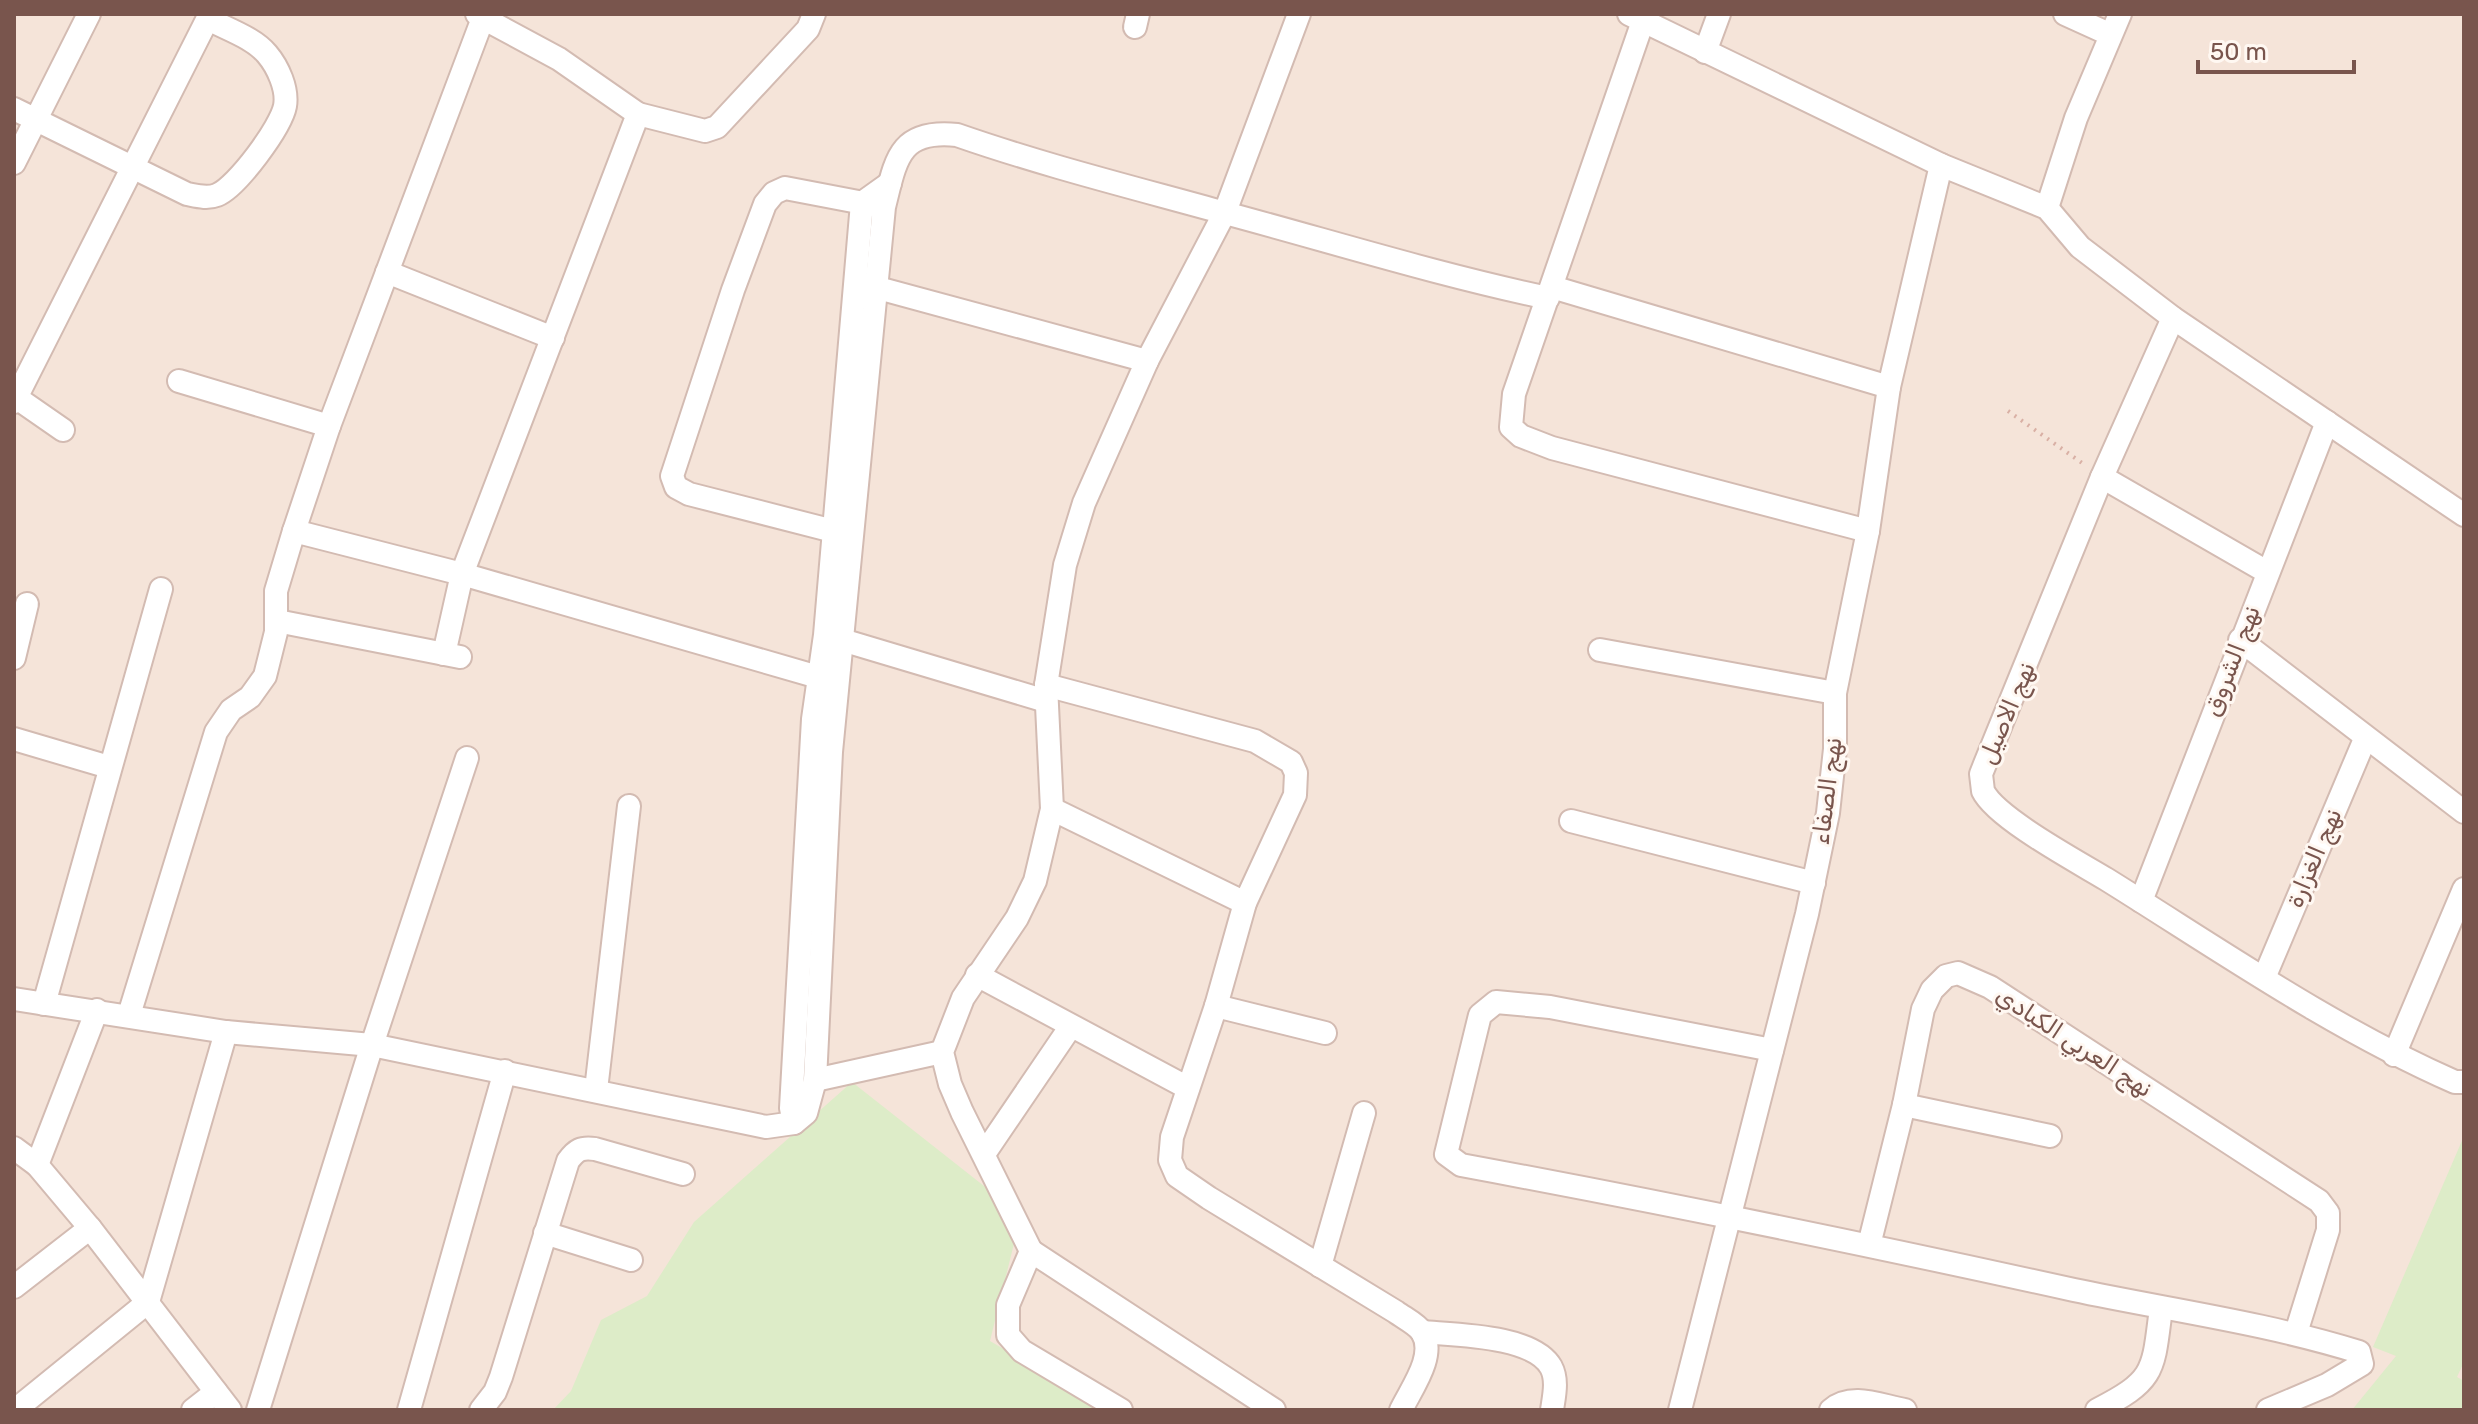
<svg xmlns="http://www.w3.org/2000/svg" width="2478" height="1424" viewBox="0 0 2478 1424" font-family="Rubik,Cairo,sans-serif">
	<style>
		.residential { fill: #f5e4d9 }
		.green { fill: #ddecc8 }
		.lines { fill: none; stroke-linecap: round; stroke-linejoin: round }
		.street-casing { stroke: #d3bbb2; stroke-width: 26 }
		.path { stroke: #d9b0a5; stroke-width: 4; stroke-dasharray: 2 6; stroke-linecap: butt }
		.street { stroke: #fff; stroke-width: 22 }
		.labels { text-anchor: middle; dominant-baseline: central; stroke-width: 6; stroke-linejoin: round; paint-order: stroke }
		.street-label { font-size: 24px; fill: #79554d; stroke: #fff8f2 }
	</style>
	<rect width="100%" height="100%" fill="#fdf3eb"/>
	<!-- residential -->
	<rect class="residential" x="14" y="14" width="2450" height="1396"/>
	<!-- green -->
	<g class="green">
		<polygon points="852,1082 1021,1215 990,1341 1107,1410 553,1410 571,1391 601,1320 647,1296 694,1222"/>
		<polygon points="2464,1136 2464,1362 2457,1377 2464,1381 2464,1410 2352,1410 2396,1356 2373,1347"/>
	</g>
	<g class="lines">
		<!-- street casing -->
		<g class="street-casing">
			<g id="street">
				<polyline points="1629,14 1941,165 2047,208 2080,247 2173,318 2464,515"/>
				<polyline points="2065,14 2109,34"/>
				<polyline points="1643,21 1514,394 1511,427 1521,436 1552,448 1868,531"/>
				<polyline points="1135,27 1138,14"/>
				<polyline points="1705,52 1719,14"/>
				<path d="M14,109L187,194C197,196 207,199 217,195C237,187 281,127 285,106C288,89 278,67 267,54C254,38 227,29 208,19"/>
				<polyline points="638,114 705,131 717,127 808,29 814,14"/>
				<polyline points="14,163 89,14"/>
				<polyline points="2047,208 2076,118 2120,14"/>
				<polyline points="387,272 553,338"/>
				<polyline points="867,285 1147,361"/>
				<polyline points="1552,287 1889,387"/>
				<path d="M2173,318L2102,477L1985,764L1981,774L1983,791C1996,818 2078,862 2106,879C2220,950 2332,1028 2455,1082H2464"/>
				<polyline points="179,381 329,426"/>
				<polyline points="14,396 63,430"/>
				<polyline points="14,402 210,14"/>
				<polyline points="2102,477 2267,572"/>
				<polyline points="294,531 462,574 832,681"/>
				<polyline points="849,535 689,494 676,487 672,476 733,290 765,204 774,193 785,188 874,205"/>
				<polyline points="277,621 460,657"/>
				<polyline points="832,637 1046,701"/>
				<polyline points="2240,640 2464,812"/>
				<polyline points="1600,650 1835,693"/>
				<polyline points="444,654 462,574 638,114 559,59 483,18"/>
				<polyline points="14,658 27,604"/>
				<path d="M1046,685L1255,741L1291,762L1296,773L1295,795L1245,903L1216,1006L1172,1137L1170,1160L1177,1176L1209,1198L1396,1312C1404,1318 1417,1324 1422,1332C1437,1355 1411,1389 1401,1410"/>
				<polyline points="14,739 109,767"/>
				<polyline points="1052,809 1245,903"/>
				<polyline points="1571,821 1814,883"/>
				<polyline points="2141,901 2327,422"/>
				<polyline points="977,975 1188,1088"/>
				<polyline points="2264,978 2365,739"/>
				<path d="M14,999L226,1032L372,1045L766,1127L794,1123L806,1113L815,1080L831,752L884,207C896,159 899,129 957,135C1046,166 1135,188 1225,213C1333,242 1439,275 1548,298"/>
				<polyline points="44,1004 161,589"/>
				<polyline points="1216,1006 1325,1033"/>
				<polyline points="129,1015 216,732 231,710 250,697 265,676 276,632 276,591 294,531 329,426 483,18 477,14"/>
				<path d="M1772,1050L1550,1007L1496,1002L1480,1015L1446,1154L1461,1165C1666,1203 1870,1245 2074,1290C2169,1310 2266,1323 2359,1352L2362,1364L2327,1385L2268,1410"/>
				<polyline points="2394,1055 2464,889"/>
				<polyline points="815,1080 942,1052"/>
				<polyline points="596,1090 629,806"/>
				<polyline points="1904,1105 2050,1136"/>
				<polyline points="794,1123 791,1108 813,719 825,635 862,203 890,183"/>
				<polyline points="14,1148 37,1165 90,1228 230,1410"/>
				<polyline points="984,1154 1071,1026"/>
				<polyline points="37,1165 97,1010"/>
				<polyline points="545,1233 631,1260"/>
				<polyline points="1869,1245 1904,1105 1923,1009 1932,990 1946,976 1958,973 1990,987 2319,1201 2328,1213 2328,1230 2296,1333"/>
				<polyline points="1031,1251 1274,1410"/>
				<polyline points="1320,1266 1364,1113"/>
				<polyline points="14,1287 90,1228"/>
				<path d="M1422,1332C1455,1335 1533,1335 1551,1367C1558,1380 1554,1396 1552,1410"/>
				<polyline points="15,1410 148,1302 226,1032"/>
				<polyline points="193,1410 216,1392"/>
				<polyline points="258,1410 372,1045 467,758"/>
				<polyline points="409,1410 505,1071"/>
				<path d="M481,1410L495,1392L501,1377L568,1161C576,1150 581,1147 595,1149L683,1174"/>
				<polyline points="1121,1410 1022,1351 1008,1335 1008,1305 1031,1251 962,1112 950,1084 942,1052 963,998 1017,918 1035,881 1052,809 1046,685 1065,565 1084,503 1147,361 1225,212 1299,14"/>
				<polyline points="1680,1410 1807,914 1828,813 1835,749 1835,693 1868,531 1889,387 1941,165"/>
				<path d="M1831,1410C1852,1392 1881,1406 1905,1410"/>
				<path d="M2097,1410C2156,1380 2153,1371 2161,1308"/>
			</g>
		</g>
		<!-- path -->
		<polyline class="path" points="2008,411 2085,465"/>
		<!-- street -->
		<use href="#street" class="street"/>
	</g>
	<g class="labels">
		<!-- street labels -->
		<g class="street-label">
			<text transform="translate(2232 661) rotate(-69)">نهج الشروق</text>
			<text transform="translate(2007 713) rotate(-67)">نهج الاصيل</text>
			<text transform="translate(1827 791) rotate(-83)">نهج الصفاء</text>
			<text transform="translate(2314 858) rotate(-67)">نهج الغزارة</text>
			<text transform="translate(2074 1042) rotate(33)">نهج العربي الكبادي</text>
		</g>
	</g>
	<!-- border -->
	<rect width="2478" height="1424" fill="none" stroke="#79554d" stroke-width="32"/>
	<!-- scale -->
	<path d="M2198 60v12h156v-12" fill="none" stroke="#79554d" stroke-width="4"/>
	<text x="2210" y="60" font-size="24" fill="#79554d" stroke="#fff8f2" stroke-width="6" paint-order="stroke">50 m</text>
</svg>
